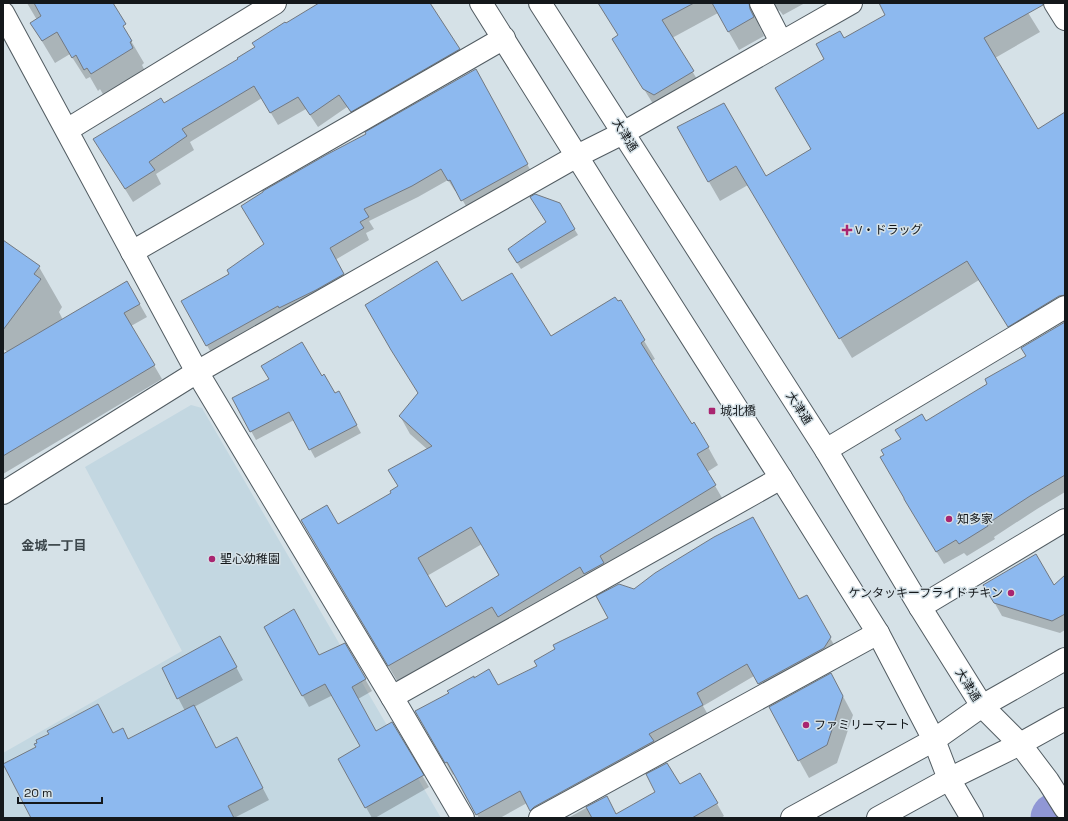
<svg xmlns="http://www.w3.org/2000/svg" width="1068" height="821" viewBox="0 0 1068 821" font-family="'Space Grotesk','Noto Sans JP',sans-serif">
	<style>
		.built { fill: #c3d7e1 }
		.shadow { fill: #0003; fill-rule: evenodd }
		.lines { fill: none; stroke-linecap: round; stroke-linejoin: round }
		.river { stroke: #9097d5; stroke-width: 51 }
		.building { fill: #8db9ef; stroke: #727982; fill-rule: evenodd }
		.minor-casing { stroke: #525c62; stroke-width: 24 }
		.minor { stroke: #fff; stroke-width: 22 }
		.poi-dot { fill: #a92570; stroke: #d5e1e7; stroke-width: 1.5 }
		.labels { text-anchor: middle; dominant-baseline: central; stroke-width: 3; stroke-linejoin: round; paint-order: stroke }
		.street-label { font-size: 12px; fill: #14181b; stroke: #d5e1e7 }
		.poi-label { font-size: 12px; fill: #14181b; stroke: #d5e1e7; text-anchor: start }
		.neighbourhood-label { font-size: 13px; font-weight: bold; fill: #3b454a; stroke: #d5e1e7 }
	</style>
	<rect width="100%" height="100%" fill="#d5e1e7"/>
	<!-- built -->
	<polygon class="built" points="191,405 202,408 441,818 3,818 3,753 182,651 85,467"/>
	<!-- shadow -->
	<g class="shadow">
		<polygon points="27,3 107,3 113,10 144,63 142,65 145,71 104,96 100,89 98,91 90,77 86,79 70,54 55,63 31,23 37,20"/>
		<polygon points="321,3 418,3 459,50 466,62 359,124 347,107 318,127 306,109 278,125 262,98 190,142 194,150 156,174 161,184 133,202 102,152 164,104 239,60 286,25"/>
		<polygon points="598,3 805,3 783,15 780,11 773,8 758,22 760,28 764,36 739,50 718,13 672,38 703,89 655,107 624,57 619,36"/>
		<polygon points="893,3 1022,3 1040,32 995,58 1037,130 1065,115 1065,308 1016,339 979,280 852,358 748,185 720,201 678,128 766,177 812,149 826,59 844,40 887,15"/>
		<polygon points="482,81 533,175 469,211 457,191 455,191 448,180 418,197 369,221 374,229 366,233 369,240 335,260 349,286 213,356 182,302 230,274 266,245"/>
		<polygon points="559,204 578,235 521,269 512,255 547,223"/>
		<polygon points="3,241 39,267 62,307 59,312 63,320 127,282 147,317 131,326 162,379 3,474 3,355 8,352 3,349"/>
		<path d="M620,301L655,359L651,361L691,425L708,447L718,465L707,472L725,503L399,684L312,539L393,493L399,487L427,449L410,434L400,416L419,394L462,302L550,337ZM482,544L500,575L446,608L427,576Z"/>
		<polygon points="1065,329 1065,492 1037,509 994,537 995,539 967,556 964,553 944,564 912,512 902,439 926,422 989,385"/>
		<polygon points="321,377 334,394 343,400 361,433 315,458 294,420 256,440 233,398"/>
		<polygon points="1065,576 1065,630 1060,633 1002,616 985,586 1054,587"/>
		<polygon points="634,590 799,600 806,596 837,650 766,696 754,676 703,706 710,718 536,818 527,803 500,818 479,818 454,774 453,775 416,711 475,679 498,687 538,666 609,619"/>
		<polygon points="265,627 319,656 345,644 372,691 358,699 376,732 392,724 429,787 375,818 372,818 339,759 362,747 333,695 309,707"/>
		<polygon points="227,650 243,680 194,707 216,749 243,750 269,800 234,818 32,818 113,734 128,740 185,711 163,669"/>
		<polygon points="831,674 853,715 837,763 809,778 799,760"/>
		<polygon points="700,774 724,816 721,818 568,818 606,797 616,815 679,786"/>
	</g>
	<g class="lines">
		<!-- river -->
		<polyline class="river" points="1056,818 1065,813"/>
	</g>
	<!-- building -->
	<g class="building">
		<polygon points="34,3 113,3 126,24 123,26 132,41 130,42 133,48 91,74 87,68 84,70 76,55 72,58 57,32 42,41 30,23 41,16"/>
		<polygon points="319,3 430,3 460,49 351,112 339,95 310,115 298,97 270,113 254,86 182,129 187,136 149,162 155,170 125,189 93,139 161,98 164,103 238,59 237,58 255,47 252,43 285,22 286,23"/>
		<polygon points="598,3 694,3 662,20 694,71 654,95 643,89 612,39 618,35"/>
		<polygon points="712,3 749,3 750,9 754,17 728,32"/>
		<polygon points="879,3 1043,3 1043,5 984,38 1038,129 1065,112 1065,295 1059,296 1008,327 967,261 839,339 736,166 708,182 677,127 724,103 766,176 811,149 775,88 824,59 816,44 840,31 844,38 885,15"/>
		<polygon points="476,69 528,164 461,201 450,180 448,181 441,169 412,186 364,209 369,217 360,222 364,228 330,248 344,274 316,290 279,308 278,306 206,346 181,301 229,274 227,270 264,244 241,206 263,192 263,191 326,155 366,134 365,132"/>
		<polygon points="535,194 560,203 575,229 517,263 508,249 546,222 530,197"/>
		<polygon points="3,240 40,266 34,274 41,279 3,330"/>
		<path d="M437,261L462,301L512,273L551,336L615,297L618,301L621,300L645,340L641,343L692,424L694,422L709,447L697,454L716,485L600,556L604,563L584,574L580,567L498,617L492,607L388,666L301,520L327,505L338,524L391,493L390,491L398,486L388,470L432,446L399,416L418,393L391,350L365,305ZM471,527L499,575L446,607L418,558Z"/>
		<polygon points="127,281 140,304 124,313 155,365 3,456 3,354"/>
		<polygon points="1065,322 1065,475 1030,496 987,524 988,526 959,544 956,540 936,552 904,499 904,498 880,457 884,455 881,450 901,439 895,430 922,414 926,421 987,384 985,379 1026,356 1021,348"/>
		<polygon points="302,342 322,376 324,374 335,393 339,391 357,425 309,450 289,412 250,432 232,398 269,379 261,366"/>
		<polygon points="753,517 799,599 807,595 831,637 824,648 758,684 747,664 697,693 703,705 649,734 654,741 534,807 530,811 520,791 476,815 456,778 447,762 445,763 415,711 449,693 447,691 474,676 474,678 489,669 498,685 537,666 534,661 555,649 553,645 608,618 596,596 619,584 634,589 655,573 714,537"/>
		<polygon points="1036,554 1054,585 1065,575 1065,614 1052,621 994,603 983,585"/>
		<polygon points="294,609 319,655 345,643 366,679 352,687 376,731 392,722 424,775 365,808 338,759 360,746 325,684 302,696 264,627"/>
		<polygon points="220,636 237,667 177,699 162,668"/>
		<polygon points="831,673 843,696 827,745 798,761 769,707"/>
		<polygon points="98,704 113,733 123,728 128,739 194,705 216,748 237,737 263,788 228,806 234,818 31,818 3,764 36,747 34,744 37,743 36,740 49,734 47,731"/>
		<polygon points="667,763 680,784 700,773 718,803 692,818 592,818 586,807 607,796 616,814 655,792 646,774"/>
	</g>
	<g class="lines">
		<!-- minor casing -->
		<g class="minor-casing">
			<g id="minor">
				<polyline points="481,3 603,198 781,478 878,633 934,740 949,779 972,818"/>
				<polyline points="540,3 826,450 920,607 982,706 1020,744 1048,781 1065,808"/>
				<polyline points="761,3 781,42"/>
				<polyline points="1055,3 1065,19"/>
				<polyline points="3,13 197,372 392,697 463,818"/>
				<polyline points="67,130 275,3"/>
				<polyline points="132,252 504,38"/>
				<polyline points="826,450 1065,307"/>
				<polyline points="3,493 197,372 577,156 623,133 851,3"/>
				<polyline points="920,607 1065,520"/>
				<polyline points="392,697 781,478"/>
				<polyline points="540,818 878,633"/>
				<polyline points="792,818 934,740 982,706 1065,659"/>
				<polyline points="878,818 949,779 1020,744 1065,719"/>
			</g>
		</g>
		<!-- minor -->
		<use href="#minor" class="minor"/>
	</g>
	<!-- markers -->
	<g class="poi-dot">
		<path d="M845 224h4v4h4v4h-4v4h-4v-4h-4v-4h4z"/>
		<rect x="708" y="407" width="8" height="8" rx="2"/>
		<circle cx="949" cy="519" r="4"/>
		<circle cx="212" cy="559" r="4"/>
		<circle cx="1011" cy="593" r="4"/>
		<circle cx="806" cy="725" r="4"/>
	</g>
	<g class="labels">
		<!-- street labels -->
		<g class="street-label">
			<text transform="translate(625 135) rotate(58)">大津通</text>
			<text transform="translate(799 408) rotate(57)">大津通</text>
			<text transform="translate(968 685) rotate(58)">大津通</text>
		</g>
		<!-- poi labels -->
		<g class="poi-label">
			<text x="855" y="230">V・ドラッグ</text>
			<text x="720" y="411">城北橋</text>
			<text x="957" y="519">知多家</text>
			<text x="220" y="559">聖心幼稚園</text>
			<text x="1003" y="593" text-anchor="end">ケンタッキーフライドチキン</text>
			<text x="814" y="725">ファミリーマート</text>
		</g>
		<!-- neighbourhood labels -->
		<g class="neighbourhood-label">
			<text x="54" y="545">金城一丁目</text>
		</g>
	</g>
	<!-- border -->
	<rect width="1068" height="821" fill="none" stroke="#14181b" stroke-width="8"/>
	<!-- scale -->
	<path d="M18 797v6h84v-6" fill="none" stroke="#14181b" stroke-width="2"/>
	<text x="24" y="797" font-size="12" fill="#14181b" stroke="#d5e1e7" stroke-width="3" paint-order="stroke">20 m</text>
</svg>
